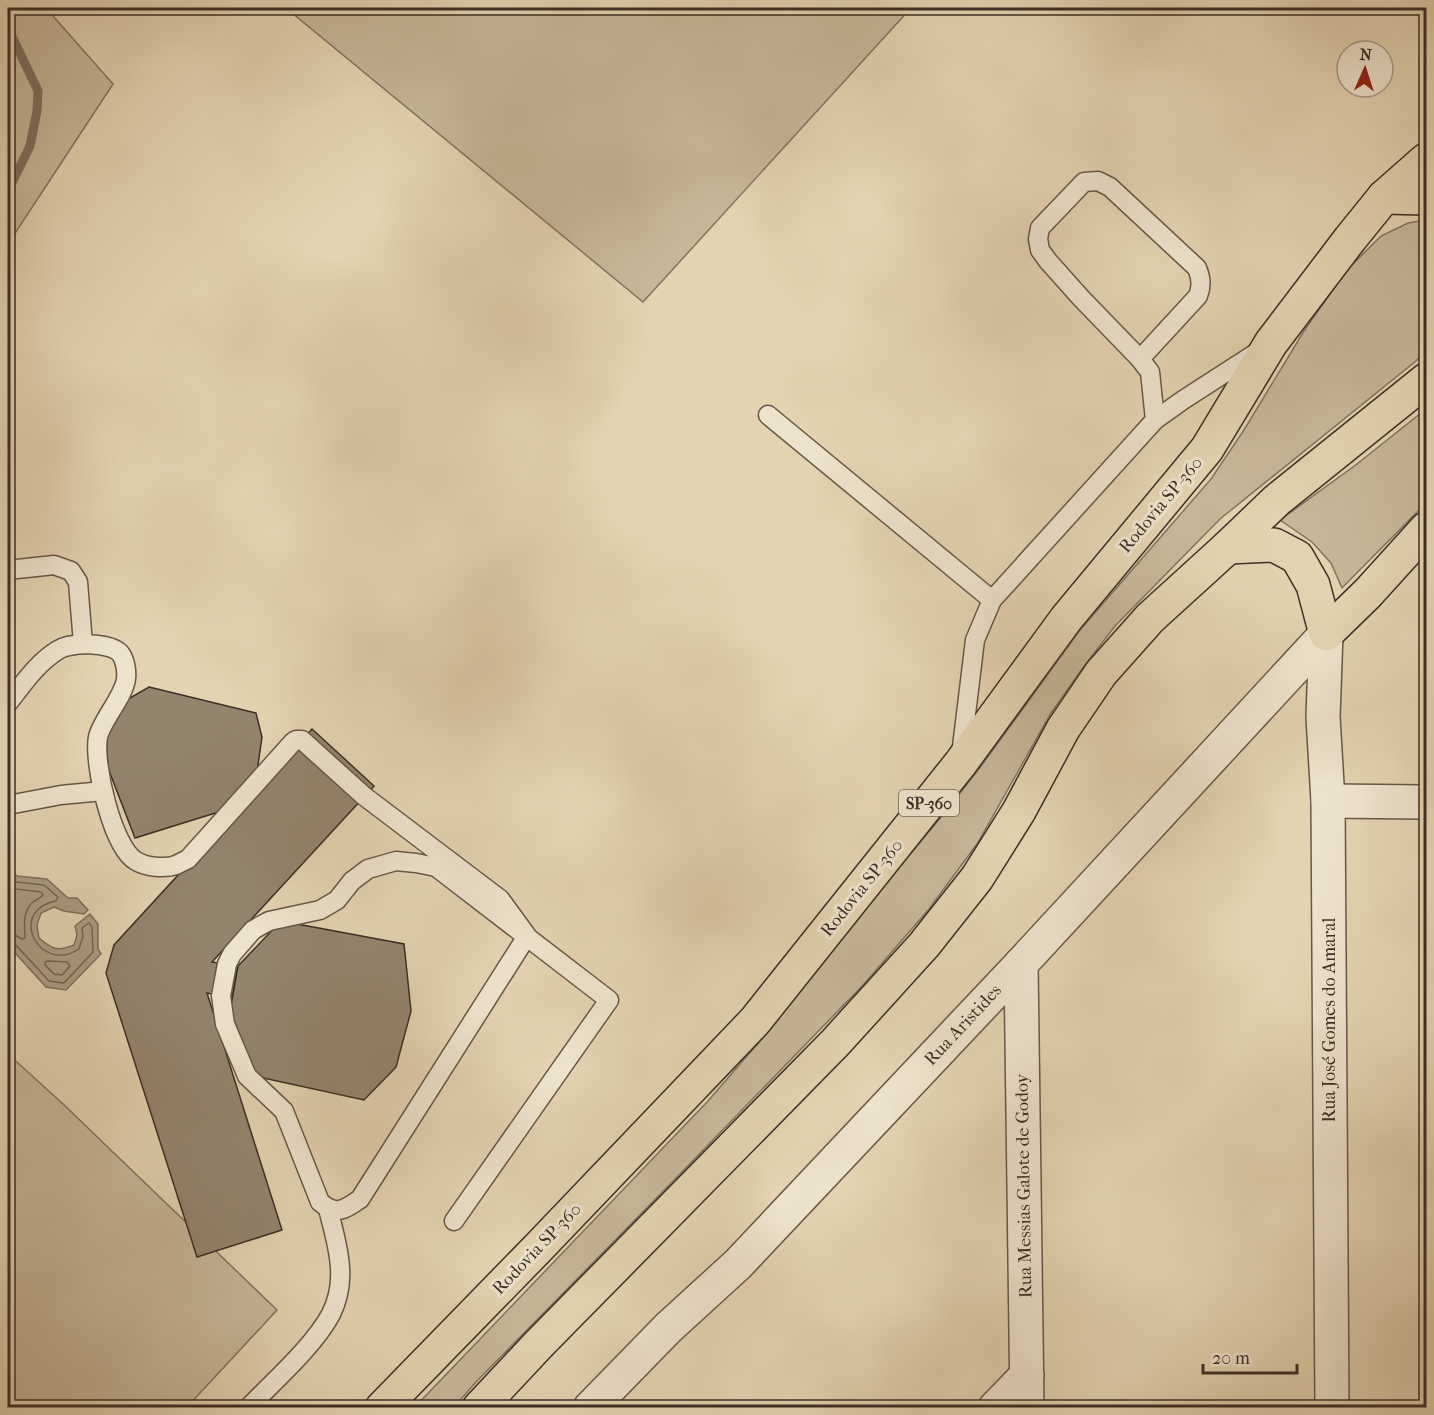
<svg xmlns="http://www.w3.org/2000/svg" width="1434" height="1415" viewBox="0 0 1434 1415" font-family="'IM FELL French Canon',serif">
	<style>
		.green { fill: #c7b799; stroke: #827360; stroke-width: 1.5 }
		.water { fill: #aa9b81; stroke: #7e705d; stroke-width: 1.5 }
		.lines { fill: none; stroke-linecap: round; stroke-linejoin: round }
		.shore { stroke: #736554; stroke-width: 1.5 }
		.stream { stroke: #7e705d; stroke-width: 9 }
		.building { fill: #93846e; stroke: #3c2f26; stroke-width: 1.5 }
		.service-casing { stroke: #665848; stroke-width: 21 }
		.minor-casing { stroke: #665848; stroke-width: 36 }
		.primary-casing { stroke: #3c2f26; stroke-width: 36 }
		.service { stroke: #ede2cc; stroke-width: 18 }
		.minor { stroke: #ede2cc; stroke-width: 33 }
		.primary { stroke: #e3d3b0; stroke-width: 33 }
		.labels { text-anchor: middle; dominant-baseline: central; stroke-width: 6; stroke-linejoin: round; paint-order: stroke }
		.shield { fill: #ede2cc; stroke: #716558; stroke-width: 1.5 }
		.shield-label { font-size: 16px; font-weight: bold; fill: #3c2f26 }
		.street-label { font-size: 18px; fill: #3c2f26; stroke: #ede2cc }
	</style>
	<rect width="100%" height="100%" fill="#e3d3b0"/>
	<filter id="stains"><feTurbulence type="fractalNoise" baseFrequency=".00333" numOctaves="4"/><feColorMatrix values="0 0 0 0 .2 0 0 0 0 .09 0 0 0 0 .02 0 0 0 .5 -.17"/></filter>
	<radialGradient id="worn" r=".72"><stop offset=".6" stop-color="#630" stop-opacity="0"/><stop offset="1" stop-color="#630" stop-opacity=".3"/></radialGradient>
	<!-- green -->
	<g class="green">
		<polygon points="8,8 60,8 53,16 113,84 8,244"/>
		<polygon points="286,8 911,8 643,302"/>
		<polygon points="1426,220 1426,350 1416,361 1220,519 1115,626 1082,669 1051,713 977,844 929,909 864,984 681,1173 476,1382 454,1407 414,1408 708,1101 760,1041 818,964 942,816 982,765 1080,630 1211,479 1244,430 1304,331 1346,271 1381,236 1408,223"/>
		<polygon points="1426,409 1426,503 1342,588 1331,563 1312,542 1280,520 1357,464"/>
		<polygon points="8,1054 62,1103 277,1310 187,1407 8,1407"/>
	</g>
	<!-- water -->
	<path class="water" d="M8,867L17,876L47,879L68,898H77L88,910L84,914L64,911L54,907L41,913L37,925L39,938C52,949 57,952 74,945L77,935L75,926L90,914L98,924V949L101,954L66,990L46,987L8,945Z"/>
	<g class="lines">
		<!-- shore -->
		<g class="shore">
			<path d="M8,875L16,882L44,885L58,897L56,901C6,911 40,975 79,949L83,936L82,928L89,923L92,927L93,952L65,982L63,983L49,981L14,943L8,941"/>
			<path d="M8,885L16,889L41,892L43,895C40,899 34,900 31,904C22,914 25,928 25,938L22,939L15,935L8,934"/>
			<polygon points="48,961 67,962 70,966 62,975 54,974 45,965 45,962"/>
		</g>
		<!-- stream -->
		<polyline class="stream" points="8,28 38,91 37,111 30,146 8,191"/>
	</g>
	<!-- building -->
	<g class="building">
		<polygon points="149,687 256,713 262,737 254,793 228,809 135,838 108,768 106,733 121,703"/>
		<polygon points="312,729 374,786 212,962 238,966 232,998 207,993 282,1230 197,1257 106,973 114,945"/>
		<polygon points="281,921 404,944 411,1011 396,1067 364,1100 254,1076 229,1017 238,966"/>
	</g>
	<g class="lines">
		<!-- service casing -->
		<g class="service-casing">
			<g id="service">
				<path d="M1140,359L1198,296C1202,285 1201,278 1197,268L1110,187L1098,181L1084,182L1040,228L1038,239L1040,250L1048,261L1081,298L1140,359L1150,372L1155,420"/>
				<polyline points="768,415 992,600"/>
				<polyline points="8,570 54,565 71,571 78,582 83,644"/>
				<path d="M8,703C23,684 37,663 58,650C70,642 110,642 120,653C125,659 127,671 126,679C124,696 102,720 98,737C93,762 112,847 136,861C146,867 165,869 176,865C180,863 184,861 188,859L293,742L296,740H302L364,796L500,899L527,936L360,1199C344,1210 336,1216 320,1202L284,1111L247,1076L225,1024L221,996L227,964L232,954L253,930L269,921L320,910L337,900L352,881L368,869L396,861L416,863L436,867L609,1000L454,1221"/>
				<polyline points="961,755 975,640 992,600 1155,420 1183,400 1259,351"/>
				<polyline points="8,805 61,795 103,791"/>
				<path d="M248,1408C274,1381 314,1346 331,1314C338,1300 341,1283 340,1268C339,1248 333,1228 328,1209"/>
			</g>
		</g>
		<!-- minor casing -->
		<g class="minor-casing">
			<g id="minor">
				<polyline points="1326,634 1323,717 1328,801 1332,1408"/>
				<polyline points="1328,801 1426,802"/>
				<polyline points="1021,964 1027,1408"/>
				<polyline points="590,1408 668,1328 738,1264 1021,964 1326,634"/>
				<polyline points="995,1408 1027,1375"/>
			</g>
		</g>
		<!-- primary casing -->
		<g class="primary-casing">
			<g id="primary">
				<polyline points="1384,197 1426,198"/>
				<polyline points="1228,547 1274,545 1297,557 1313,585 1326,634 1368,593 1426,529"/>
				<polyline points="382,1408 539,1247 755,1021 960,764 1066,619 1207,449 1271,343 1350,239 1384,197 1426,160"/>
				<polyline points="479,1408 538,1345 835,1043 924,945 977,878 1019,811 1063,729 1101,673 1150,618 1228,547 1277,500 1426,380"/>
			</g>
		</g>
		<!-- service -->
		<use href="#service" class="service"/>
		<!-- minor -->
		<use href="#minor" class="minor"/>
		<!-- primary -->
		<use href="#primary" class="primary"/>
	</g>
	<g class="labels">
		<!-- shield labels -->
		<rect class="shield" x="899" y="790" width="60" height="26" rx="4.5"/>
		<g class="shield-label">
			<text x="929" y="803">SP-360</text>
		</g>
		<!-- street labels -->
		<g class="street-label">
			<text transform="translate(1161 505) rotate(-50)">Rodovia SP-360</text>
			<text transform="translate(862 888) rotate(-51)">Rodovia SP-360</text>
			<text transform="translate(1329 1020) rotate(-90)">Rua José Gomes do Amaral</text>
			<text transform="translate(963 1025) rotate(-47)">Rua Aristides</text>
			<text transform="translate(1024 1186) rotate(-91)">Rua Messias Galote de Godoy</text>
			<text transform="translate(537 1249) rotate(-46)">Rodovia SP-360</text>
		</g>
	</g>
	<!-- margin -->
	<rect width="1434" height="1415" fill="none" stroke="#e3d3b0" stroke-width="30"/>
	<rect x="9" y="9" width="1416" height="1397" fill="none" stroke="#3c2f26" stroke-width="3"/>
	<rect x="15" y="15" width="1404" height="1385" fill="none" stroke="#3c2f26" stroke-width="1.5"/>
	<!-- north arrow -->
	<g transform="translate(1365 69) rotate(3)"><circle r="28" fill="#ede2cc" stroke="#a69a8a" stroke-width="1.5"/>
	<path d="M0-4.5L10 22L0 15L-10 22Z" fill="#8f2418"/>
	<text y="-9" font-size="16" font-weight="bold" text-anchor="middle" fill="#3c2f26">N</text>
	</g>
	<!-- scale -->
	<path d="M1203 1364v9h94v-9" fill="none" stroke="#3c2f26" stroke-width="3"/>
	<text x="1212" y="1364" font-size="18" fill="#3c2f26" stroke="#ede2cc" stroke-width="4.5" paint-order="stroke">20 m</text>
	<rect width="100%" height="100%" filter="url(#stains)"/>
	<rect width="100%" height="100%" fill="url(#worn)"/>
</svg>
